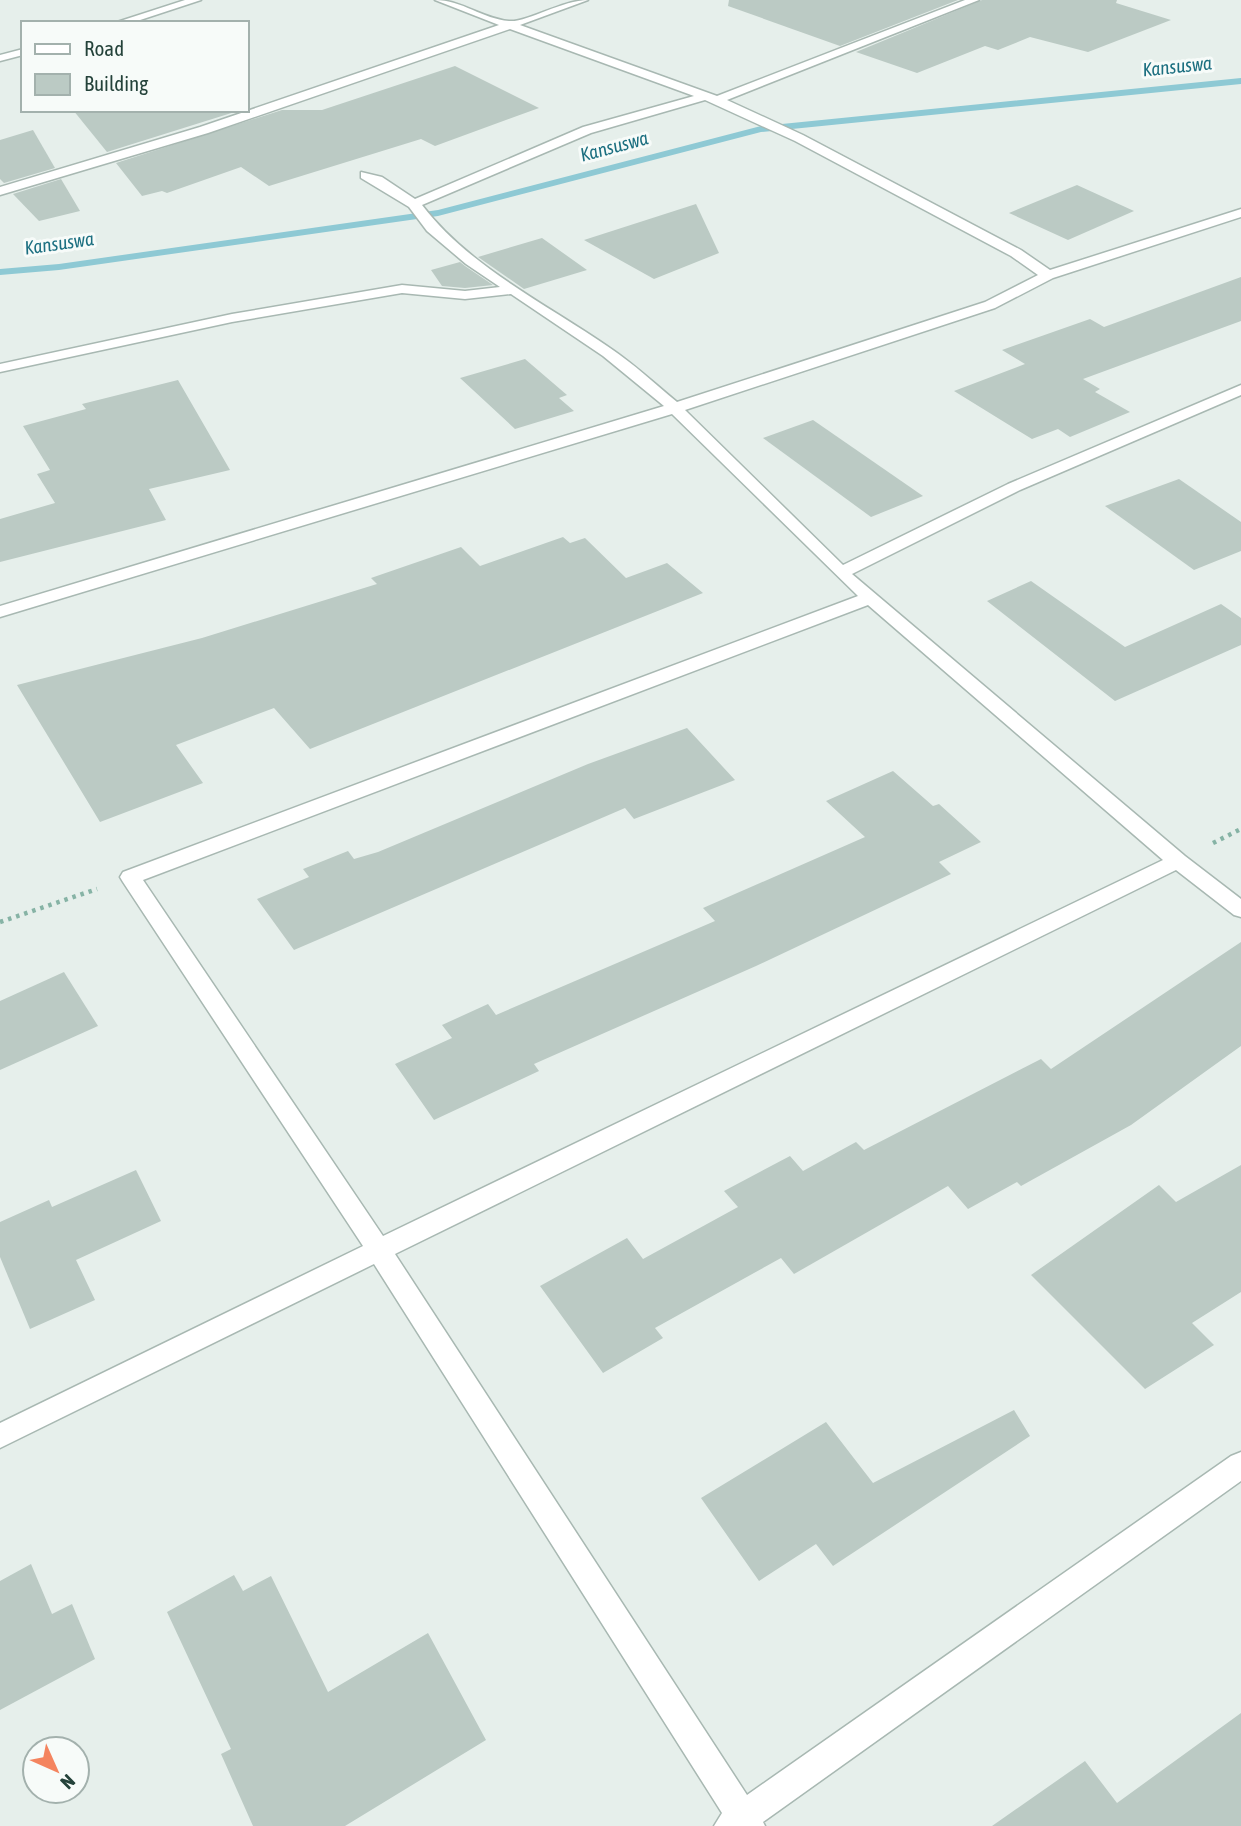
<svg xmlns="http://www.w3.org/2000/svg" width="1241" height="1826" viewBox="0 0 1241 1826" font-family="'Asap Condensed',sans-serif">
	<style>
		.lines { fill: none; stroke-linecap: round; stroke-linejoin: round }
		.stream { fill: #8ec9d4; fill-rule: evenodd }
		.building { fill: #bbcac4 }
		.street-casing { stroke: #a8b8b2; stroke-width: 3 }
		.path { stroke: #86b3a5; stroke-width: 4.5; stroke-dasharray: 3.5 5; stroke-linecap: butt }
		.street { fill: #fff; fill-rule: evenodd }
		.labels { text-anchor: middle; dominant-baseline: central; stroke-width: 6; stroke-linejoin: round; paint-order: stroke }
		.far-water-label { font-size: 19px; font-style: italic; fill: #1c6f80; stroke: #f7fbf9 }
	</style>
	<rect width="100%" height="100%" fill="#e6efeb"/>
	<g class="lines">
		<!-- stream -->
		<polygon class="stream" points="1241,78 1241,84 761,132 438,216 59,270 0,275 0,269 59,264 438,210 761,126"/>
	</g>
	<!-- building -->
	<g class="building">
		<polygon points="729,0 958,0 840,46 728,6"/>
		<polygon points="982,0 1117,0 1116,3 1171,20 1088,52 1030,37 998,50 985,46 917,73 856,52"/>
		<polygon points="455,66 539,108 435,146 421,139 269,186 241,167 167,193 162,191 142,196 116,163 282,110 322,110"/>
		<polygon points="73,110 241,110 107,152"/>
		<polygon points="33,130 55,168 4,183 0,179 0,140"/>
		<polygon points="61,179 80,211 39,221 13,194"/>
		<polygon points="1077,185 1134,211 1068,240 1009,213"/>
		<polygon points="696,204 719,253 654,279 584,240"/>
		<polygon points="542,238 587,270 524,289 478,257"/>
		<polygon points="460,262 465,266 493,285 465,288 442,286 431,270"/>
		<polygon points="1241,277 1241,321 1083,379 1100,389 1095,392 1130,412 1070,437 1058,429 1032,439 954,391 1025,364 1002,350 1090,319 1104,327"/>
		<polygon points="525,359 567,395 559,398 574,411 515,429 460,378"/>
		<polygon points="178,380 230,470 149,489 166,520 0,562 0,519 55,503 37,474 50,470 23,426 86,409 82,404"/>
		<polygon points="813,420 923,496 871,517 763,438"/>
		<polygon points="1179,479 1241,522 1241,551 1194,570 1105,506"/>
		<polygon points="563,537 570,543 585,538 626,578 667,563 703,593 310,749 274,708 176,745 203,783 100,822 17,685 202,638 377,584 371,578 461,547 480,566"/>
		<polygon points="1031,581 1125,647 1221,604 1241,618 1241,645 1115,701 987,601"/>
		<polygon points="687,728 735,780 634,819 625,808 294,950 257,899 309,877 303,869 348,851 354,859 378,852 588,764"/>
		<polygon points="893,771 933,806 939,804 981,842 939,862 951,874 756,966 534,1064 539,1071 434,1120 395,1064 452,1038 442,1025 488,1004 496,1015 715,921 703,908 865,837 826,801"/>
		<polygon points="1241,942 1241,1046 1131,1125 1021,1186 1017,1182 968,1209 948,1186 794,1274 781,1258 655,1328 663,1338 603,1373 540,1286 627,1238 643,1259 738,1207 724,1191 790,1156 803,1171 856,1142 864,1150 1041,1059 1051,1069"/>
		<polygon points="64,972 98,1026 0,1070 0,1001"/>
		<polygon points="1241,1165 1241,1292 1192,1323 1214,1345 1145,1389 1031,1275 1159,1185 1176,1202"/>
		<polygon points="136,1170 161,1221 76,1260 95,1300 30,1329 0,1257 0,1222 49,1200 52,1207"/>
		<polygon points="1014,1410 1030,1436 833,1566 816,1544 759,1581 701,1498 826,1422 873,1483"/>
		<polygon points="31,1564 52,1614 72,1604 95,1659 0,1710 0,1581"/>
		<polygon points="234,1575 243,1591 271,1576 328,1692 428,1633 486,1740 345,1826 253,1826 221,1754 231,1749 167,1612"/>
		<polygon points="1241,1713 1241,1826 992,1826 1085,1761 1117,1803"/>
	</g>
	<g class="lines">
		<!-- street casing -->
		<g class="street-casing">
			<g id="street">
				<polygon points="185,0 201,0 131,23 114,23"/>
				<path d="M435,0C462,0 483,19 509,21C526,23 562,0 588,0L520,25L717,96L965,0H979L727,100L803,135L1021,250L1050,270L1241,209V217L1053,278L995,308L685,410L843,565L1008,484L1241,385V395L1020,490L852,574L1185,856L1241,899V917L1234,915L1176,870L395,1254L747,1795L1231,1456L1241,1452V1481L763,1822L765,1826H714L722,1813L374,1264L0,1448V1423L363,1246L123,882L120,877L123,872L858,596L672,414L0,617V606L664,406L603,356L511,294L465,299L402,293L232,322L0,372V364L232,314L402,285L465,291L500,287L466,264L427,231L409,207L361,178V172L382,177L415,199L583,127L694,96L510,29L208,133L0,195V187L200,127L499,25ZM705,100L795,141L1011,256L1038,275L985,302L677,402C655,384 634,364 610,348C547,304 469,267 422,205L591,133ZM868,605L1163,860L383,1236L143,880Z"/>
				<polygon points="23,49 23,55 0,61 0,55"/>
			</g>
		</g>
		<!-- path -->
		<g class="path">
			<polyline points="1213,843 1241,829"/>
			<polyline points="0,922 97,889"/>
		</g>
		<!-- street -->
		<use href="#street" class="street"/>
	</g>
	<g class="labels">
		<!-- far-water labels -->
		<g class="far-water-label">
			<text transform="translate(1177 66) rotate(-6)">Kansuswa</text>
			<text transform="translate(614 146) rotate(-15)">Kansuswa</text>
			<text transform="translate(59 243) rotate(-8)">Kansuswa</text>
		</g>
	</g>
	<!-- legend -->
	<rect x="21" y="21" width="228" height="91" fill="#f7fbf9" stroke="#a3b1ad" stroke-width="2"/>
	<rect x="35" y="44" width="35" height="10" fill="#ffffff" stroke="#a3b1ad" stroke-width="2"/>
	<text x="84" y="56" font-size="21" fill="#24423a">Road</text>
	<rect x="35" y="74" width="35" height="21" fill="#bbcac4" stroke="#a3b1ad" stroke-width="2"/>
	<text x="84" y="91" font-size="21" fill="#24423a">Building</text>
	<!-- north arrow -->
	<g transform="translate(56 1770) rotate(135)"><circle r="33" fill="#f7fbf9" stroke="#a3b1ad" stroke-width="2"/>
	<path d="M0-5L12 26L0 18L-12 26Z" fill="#f4845f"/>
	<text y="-10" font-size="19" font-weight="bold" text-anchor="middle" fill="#24423a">N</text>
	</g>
</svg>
